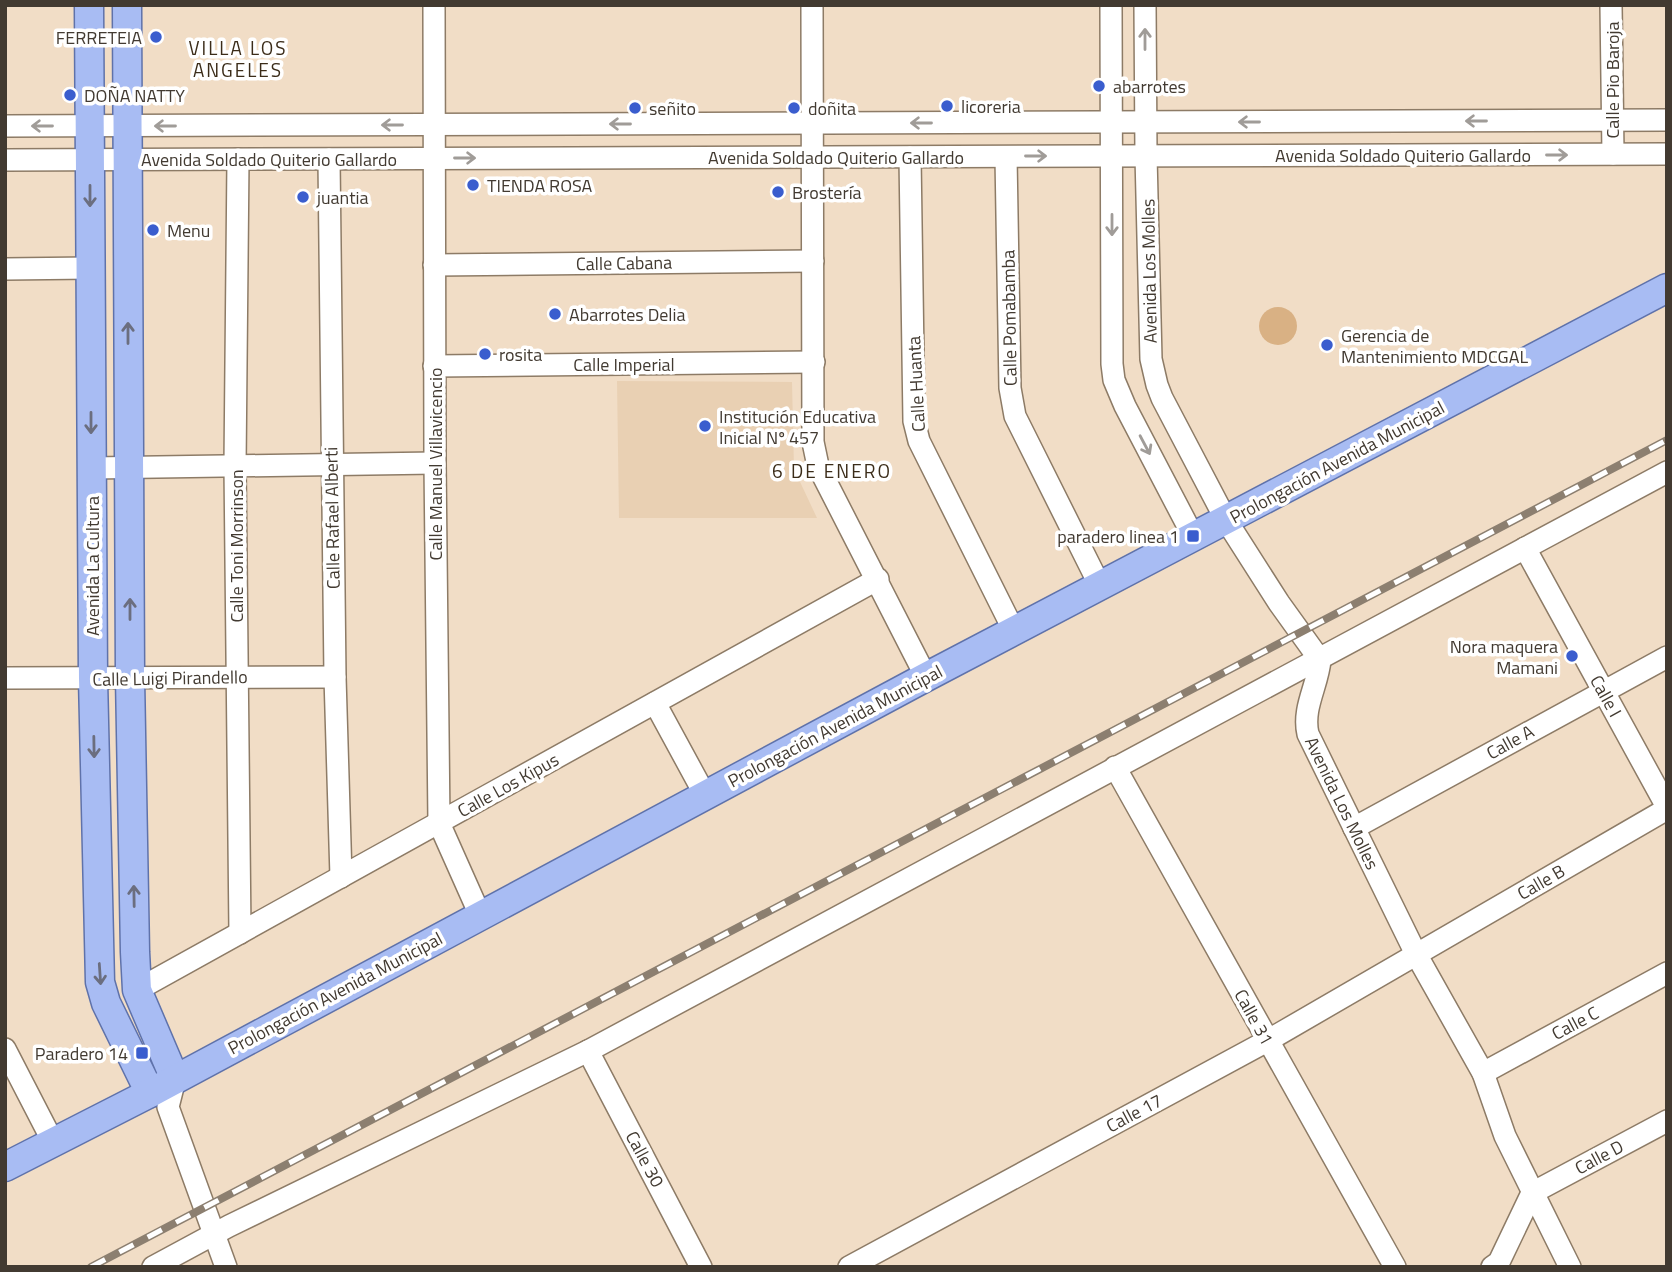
<svg xmlns="http://www.w3.org/2000/svg" width="1672" height="1272" viewBox="0 0 1672 1272" font-family="'Titillium Web',sans-serif">
	<style>
		.built { fill: #e9d0b3 }
		.grass { fill: #d9b184 }
		.lines { fill: none; stroke-linecap: round; stroke-linejoin: round }
		.minor-casing { stroke: #8d7b66; stroke-width: 24 }
		.major-casing { stroke: #5f72aa; stroke-width: 31 }
		.minor { stroke: #fff; stroke-width: 21 }
		.major { stroke: #a8bcf3; stroke-width: 28 }
		.rail-casing { stroke: #8c7f70; stroke-width: 8 }
		.rail { stroke: #fff; stroke-width: 5; stroke-dasharray: 16; stroke-linecap: butt }
		.oneway { stroke: #a09c98 }
		.oneway2 { stroke: #6b6e7f }
		.poi-dot { fill: #3a5dce; stroke: #fff; stroke-width: 2.5 }
		.labels { text-anchor: middle; dominant-baseline: central; stroke-width: 7; stroke-linejoin: round; paint-order: stroke }
		.poi-label { font-size: 18px; fill: #423a31; stroke: #fff; text-anchor: start }
		.street-label { font-size: 18px; fill: #423a31; stroke: #fff }
		.neighbourhood-label { font-size: 19px; letter-spacing: 2px; fill: #3b2c19; stroke: #fff }
	</style>
	<rect width="100%" height="100%" fill="#f1ddc6"/>
	<!-- built -->
	<polygon class="built" points="617,381 792,382 794,469 817,518 619,518"/>
	<!-- grass -->
	<circle class="grass" cx="1278" cy="326" r="19"/>
	<g class="lines">
		<!-- minor casing -->
		<g class="minor-casing">
			<g id="minor">
				<polyline points="434,5 435,463 439,823 480,915"/>
				<polyline points="812,5 813,442 818,466 926,677"/>
				<polyline points="1111,5 1112,364 1114,380 1125,406 1193,536"/>
				<path d="M1145,5L1146,156L1151,359L1157,385L1162,398L1226,520L1279,603L1320,660C1318,685 1302,708 1308,734L1416,954L1483,1073L1505,1136L1570,1267"/>
				<polyline points="1611,5 1613,154"/>
				<polyline points="5,126 1667,120"/>
				<polyline points="910,157 914,421 919,441 1014,631"/>
				<polyline points="1006,157 1010,388 1015,416 1100,586"/>
				<polyline points="238,159 235,466 240,933"/>
				<polyline points="329,159 335,677 341,877"/>
				<polyline points="5,160 1667,154"/>
				<polyline points="434,265 813,261"/>
				<polyline points="5,269 91,268"/>
				<polyline points="434,366 814,362"/>
				<polyline points="92,468 435,463"/>
				<polyline points="1525,548 1667,807"/>
				<polyline points="5,678 335,677"/>
				<polyline points="655,703 705,795"/>
				<polyline points="1115,767 1395,1267"/>
				<polyline points="1354,828 1667,657"/>
				<polyline points="137,990 878,579"/>
				<polyline points="5,1049 53,1142"/>
				<polyline points="588,1051 701,1267"/>
				<polyline points="1483,1073 1667,973"/>
				<polyline points="175,1079 168,1107 226,1267"/>
				<polyline points="153,1267 229,1226 588,1051 1667,472"/>
				<polyline points="849,1267 1267,1041 1667,809"/>
				<polyline points="1492,1267 1499,1262 1532,1193 1667,1121"/>
			</g>
		</g>
		<!-- major casing -->
		<g class="major-casing">
			<g id="major">
				<polyline points="89,5 93,678 100,982 106,1003 150,1093"/>
				<polyline points="127,5 130,677 135,952 137,990 175,1079"/>
				<polyline points="5,1167 150,1093 926,677 1667,288"/>
			</g>
		</g>
		<!-- minor -->
		<use href="#minor" class="minor"/>
		<!-- major -->
		<use href="#major" class="major"/>
		<!-- rail casing -->
		<g class="rail-casing">
			<polyline id="rail" points="91,1267 1667,440"/>
		</g>
		<!-- rail -->
		<use href="#rail" class="rail"/>
	</g>
	<!-- one-way arrows -->
	<defs><path id="oneway-shaft" d="M-6 0H5M1.5-3L5.5 0L1.5 3" fill="none" stroke-width="1.6" stroke-linecap="round" stroke-linejoin="round" transform="scale(1.75)"/></defs>
	<g class="oneway">
		<use href="#oneway-shaft" transform="translate(1145 39) rotate(-90)"/>
		<use href="#oneway-shaft" transform="translate(1476 121) rotate(180)"/>
		<use href="#oneway-shaft" transform="translate(1249 122) rotate(180)"/>
		<use href="#oneway-shaft" transform="translate(921 123) rotate(180)"/>
		<use href="#oneway-shaft" transform="translate(620 124) rotate(180)"/>
		<use href="#oneway-shaft" transform="translate(392 125) rotate(180)"/>
		<use href="#oneway-shaft" transform="translate(42 126) rotate(180)"/>
		<use href="#oneway-shaft" transform="translate(165 126) rotate(180)"/>
		<use href="#oneway-shaft" transform="translate(1557 155)"/>
		<use href="#oneway-shaft" transform="translate(1036 156)"/>
		<use href="#oneway-shaft" transform="translate(465 158)"/>
		<use href="#oneway-shaft" transform="translate(1112 225) rotate(90)"/>
		<use href="#oneway-shaft" transform="translate(1145 445) rotate(62)"/>
	</g>
	<g class="oneway2">
		<use href="#oneway-shaft" transform="translate(90 196) rotate(90)"/>
		<use href="#oneway-shaft" transform="translate(128 333) rotate(-90)"/>
		<use href="#oneway-shaft" transform="translate(91 423) rotate(90)"/>
		<use href="#oneway-shaft" transform="translate(130 609) rotate(-90)"/>
		<use href="#oneway-shaft" transform="translate(94 747) rotate(89)"/>
		<use href="#oneway-shaft" transform="translate(134 896) rotate(-91)"/>
		<use href="#oneway-shaft" transform="translate(100 974) rotate(86)"/>
	</g>
	<!-- markers -->
	<g class="poi-dot">
		<circle cx="156" cy="37" r="7"/>
		<circle cx="1099" cy="86" r="7"/>
		<circle cx="70" cy="95" r="7"/>
		<circle cx="947" cy="106" r="7"/>
		<circle cx="635" cy="108" r="7"/>
		<circle cx="794" cy="108" r="7"/>
		<circle cx="473" cy="185" r="7"/>
		<circle cx="778" cy="192" r="7"/>
		<circle cx="303" cy="197" r="7"/>
		<circle cx="153" cy="230" r="7"/>
		<circle cx="555" cy="314" r="7"/>
		<circle cx="1327" cy="345" r="7"/>
		<circle cx="485" cy="354" r="7"/>
		<circle cx="705" cy="426" r="7"/>
		<rect x="1186" y="529" width="14" height="14" rx="3.5"/>
		<circle cx="1572" cy="656" r="7"/>
		<rect x="135" y="1046" width="14" height="14" rx="3.5"/>
	</g>
	<g class="labels">
		<!-- poi labels -->
		<g class="poi-label">
			<text x="142" y="37" text-anchor="end">FERRETEIA</text>
			<text x="1113" y="86">abarrotes</text>
			<text x="84" y="95">DOÑA NATTY</text>
			<text x="961" y="106">licoreria</text>
			<text x="649" y="108">señito</text>
			<text x="808" y="108">doñita</text>
			<text x="487" y="185">TIENDA ROSA</text>
			<text x="792" y="192">Brostería</text>
			<text x="317" y="197">juantia</text>
			<text x="167" y="230">Menu</text>
			<text x="569" y="314">Abarrotes Delia</text>
			<text x="1341" y="335">Gerencia de<tspan x="1341" dy="21">Mantenimiento MDCGAL</tspan></text>
			<text x="499" y="354">rosita</text>
			<text x="719" y="416">Institución Educativa<tspan x="719" dy="21">Inicial Nº 457</tspan></text>
			<text x="1179" y="536" text-anchor="end">paradero linea 1</text>
			<text x="1558" y="646" text-anchor="end">Nora maquera<tspan x="1558" dy="21">Mamani</tspan></text>
			<text x="128" y="1053" text-anchor="end">Paradero 14</text>
		</g>
		<!-- street labels -->
		<g class="street-label">
			<text transform="translate(1612 80) rotate(-90)">Calle Pio Baroja</text>
			<text x="1403" y="155">Avenida Soldado Quiterio Gallardo</text>
			<text x="836" y="157">Avenida Soldado Quiterio Gallardo</text>
			<text x="269" y="159">Avenida Soldado Quiterio Gallardo</text>
			<text transform="translate(624 263) rotate(-1)">Calle Cabana</text>
			<text transform="translate(1149 271) rotate(-91)">Avenida Los Molles</text>
			<text transform="translate(1009 318) rotate(-91)">Calle Pomabamba</text>
			<text x="624" y="364">Calle Imperial</text>
			<text transform="translate(916 384) rotate(-93)">Calle Huanta</text>
			<text transform="translate(1337 462) rotate(-28)">Prolongación Avenida Municipal</text>
			<text transform="translate(435 464) rotate(-90)">Calle Manuel Villavicencio</text>
			<text transform="translate(332 518) rotate(-91)">Calle Rafael Alberti</text>
			<text transform="translate(236 546) rotate(-90)">Calle Toni Morrinson</text>
			<text transform="translate(92 566) rotate(-90)">Avenida La Cultura</text>
			<text transform="translate(170 678) rotate(-1)">Calle Luigi Pirandello</text>
			<text transform="translate(1606 696) rotate(61)">Calle I</text>
			<text transform="translate(835 726) rotate(-28)">Prolongación Avenida Municipal</text>
			<text transform="translate(1510 742) rotate(-29)">Calle A</text>
			<text transform="translate(508 785) rotate(-29)">Calle Los Kipus</text>
			<text transform="translate(1342 803) rotate(64)">Avenida Los Molles</text>
			<text transform="translate(1541 882) rotate(-30)">Calle B</text>
			<text transform="translate(335 993) rotate(-28)">Prolongación Avenida Municipal</text>
			<text transform="translate(1254 1017) rotate(61)">Calle 31</text>
			<text transform="translate(1575 1023) rotate(-28)">Calle C</text>
			<text transform="translate(1134 1113) rotate(-28)">Calle 17</text>
			<text transform="translate(1599 1157) rotate(-28)">Calle D</text>
			<text transform="translate(645 1159) rotate(62)">Calle 30</text>
		</g>
		<!-- neighbourhood labels -->
		<g class="neighbourhood-label">
			<text x="238" y="47">VILLA LOS<tspan x="238" dy="22">ANGELES</tspan></text>
			<text x="832" y="470">6 DE ENERO</text>
		</g>
	</g>
	<!-- border -->
	<rect width="1672" height="1272" fill="none" stroke="#423a31" stroke-width="14"/>
</svg>
